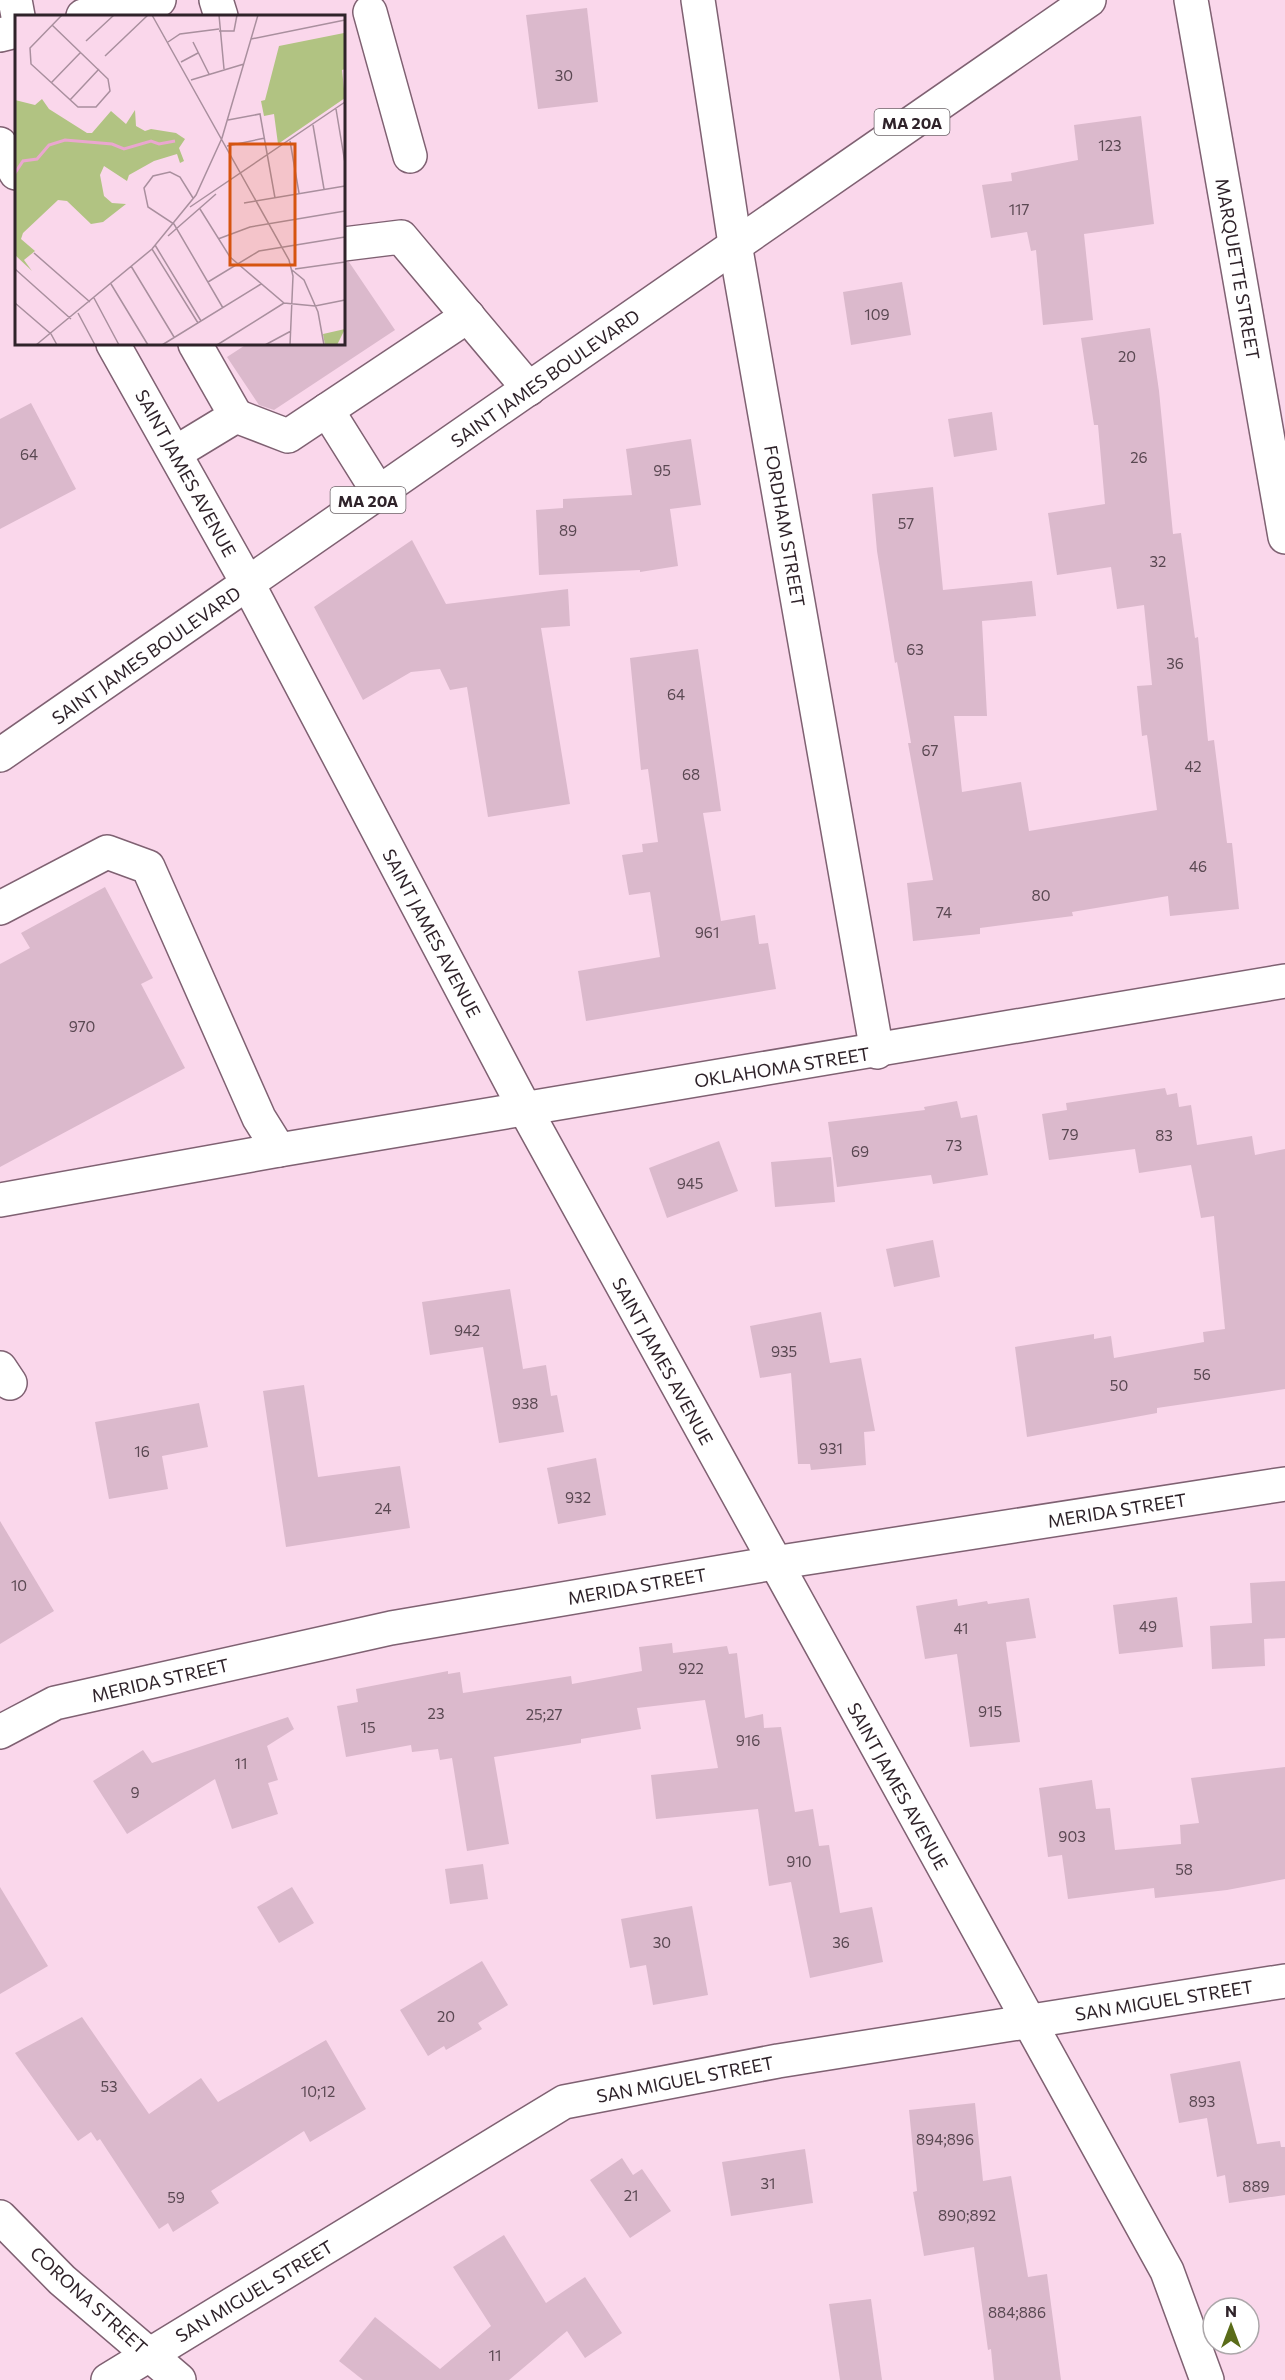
<svg xmlns="http://www.w3.org/2000/svg" width="1285" height="2380" viewBox="0 0 1285 2380" font-family="Commissioner,sans-serif">
	<style>
		.building { fill: #dbb9cc }
		.lines { fill: none; stroke-linecap: round; stroke-linejoin: round }
		.minor-casing { stroke: #7f6172; stroke-width: 36 }
		.major-casing { stroke: #7f6172; stroke-width: 36 }
		.minor { stroke: #fff; stroke-width: 33 }
		.major { stroke: #fff; stroke-width: 33 }
		.labels { text-anchor: middle; dominant-baseline: central; stroke-width: 6; stroke-linejoin: round; paint-order: stroke }
		.number-label { font-size: 15px; fill: #5a4852 }
		.shield { fill: #fff; stroke: #6d656a; stroke-width: 1.5 }
		.shield-label { font-size: 16px; font-weight: bold; fill: #2f232a }
		.street-label { font-size: 18px; fill: #2f232a; stroke: #fff }
		.inset-river { fill: none; stroke: #eaa7cf; stroke-width: 3 }
		.inset-road { fill: none; stroke: #a98f9e; stroke-width: 1.5 }
		.view { fill: #d6540f; fill-opacity: 0.15; stroke: #d6540f; stroke-width: 3 }
		.inset-edge { fill: none; stroke: #2f232a; stroke-width: 3 }
	</style>
	<rect width="100%" height="100%" fill="#fad7eb"/>
	<!-- building -->
	<g class="building">
		<polygon points="587,8 598,102 538,109 526,15"/>
		<polygon points="1141,116 1154,224 1084,234 1093,320 1043,325 1036,250 1031,251 1027,232 991,238 982,185 1012,181 1011,173 1078,160 1074,125"/>
		<polygon points="344,262 349,262 395,330 274,410 259,405 227,357 247,344 344,344"/>
		<polygon points="902,282 911,335 851,345 843,292"/>
		<polygon points="1150,328 1159,391 1173,534 1181,533 1195,638 1198,637 1208,741 1214,740 1227,843 1232,843 1239,909 1170,916 1168,896 1072,912 1073,916 980,928 980,934 913,941 907,883 933,880 908,743 911,743 897,662 895,663 877,551 872,494 933,487 943,590 1032,581 1036,616 982,621 987,716 954,716 962,792 1021,782 1029,831 1157,810 1147,735 1142,736 1137,686 1152,685 1144,605 1117,609 1111,567 1057,575 1048,513 1105,504 1098,425 1094,425 1081,338"/>
		<polygon points="31,403 76,489 0,529 0,419"/>
		<polygon points="992,412 997,450 954,457 948,419"/>
		<polygon points="691,439 701,505 670,509 678,566 640,572 640,570 539,575 536,510 563,508 563,499 632,495 626,449"/>
		<polygon points="412,540 446,604 568,589 570,626 541,628 570,804 488,817 467,687 450,690 440,669 411,672 363,700 314,607"/>
		<polygon points="698,649 721,811 703,813 721,921 755,915 759,944 768,943 776,989 586,1021 578,971 660,957 650,892 629,895 622,855 643,852 642,844 658,842 648,769 641,770 630,658"/>
		<polygon points="105,887 153,978 141,984 185,1068 0,1167 0,964 30,948 21,933"/>
		<polygon points="1165,1088 1167,1095 1177,1093 1179,1107 1191,1105 1197,1145 1252,1136 1255,1155 1285,1149 1285,1389 1157,1408 1157,1413 1027,1437 1015,1347 1094,1334 1094,1339 1111,1336 1114,1358 1204,1342 1203,1332 1225,1329 1214,1216 1201,1218 1191,1165 1139,1173 1135,1149 1049,1160 1042,1114 1067,1110 1066,1103"/>
		<polygon points="957,1101 961,1118 977,1115 988,1175 933,1184 931,1175 837,1187 828,1122 925,1110 924,1107"/>
		<polygon points="719,1141 738,1191 667,1218 649,1168"/>
		<polygon points="831,1157 835,1202 775,1207 771,1162"/>
		<polygon points="933,1240 940,1277 894,1287 886,1249"/>
		<polygon points="510,1289 523,1369 546,1365 551,1396 557,1395 564,1432 499,1443 483,1347 430,1355 422,1302"/>
		<polygon points="821,1312 830,1363 861,1358 875,1431 864,1432 866,1465 811,1470 810,1464 798,1464 791,1373 760,1378 750,1326"/>
		<polygon points="304,1385 318,1477 400,1466 410,1528 286,1547 263,1391"/>
		<polygon points="199,1403 208,1447 162,1456 168,1489 109,1499 95,1422"/>
		<polygon points="596,1458 606,1515 558,1524 547,1468"/>
		<polygon points="0,1521 54,1611 0,1644"/>
		<polygon points="1285,1581 1285,1638 1264,1639 1265,1666 1212,1669 1210,1626 1252,1623 1250,1583"/>
		<polygon points="1177,1597 1183,1647 1119,1654 1113,1605"/>
		<polygon points="1029,1598 1036,1638 1006,1642 1020,1742 970,1747 957,1654 925,1659 916,1606 957,1599 958,1606 987,1601 988,1604"/>
		<polygon points="672,1643 673,1653 727,1646 729,1654 737,1653 745,1718 763,1714 764,1728 781,1727 795,1812 813,1809 819,1846 829,1845 840,1913 872,1907 883,1962 810,1978 791,1882 769,1886 758,1809 656,1819 651,1775 718,1768 705,1700 637,1708 641,1729 581,1739 581,1743 494,1757 509,1844 467,1851 452,1758 440,1760 438,1749 412,1752 411,1745 346,1757 337,1706 358,1702 356,1689 448,1671 448,1674 460,1672 463,1693 571,1676 572,1684 642,1671 639,1647"/>
		<polygon points="288,1717 294,1729 267,1746 278,1780 268,1783 278,1814 232,1829 215,1779 127,1834 93,1781 143,1750 152,1763"/>
		<polygon points="1285,1767 1285,1879 1227,1890 1155,1898 1154,1888 1068,1899 1062,1855 1048,1857 1039,1788 1092,1780 1096,1809 1110,1808 1115,1850 1181,1844 1180,1825 1199,1823 1191,1778"/>
		<polygon points="483,1864 488,1899 450,1904 445,1869"/>
		<polygon points="0,1887 48,1966 0,1994"/>
		<polygon points="292,1887 314,1923 279,1943 257,1907"/>
		<polygon points="692,1906 708,1995 653,2005 646,1965 630,1968 621,1919"/>
		<polygon points="482,1961 508,2005 478,2023 482,2029 446,2050 444,2046 428,2056 400,2010"/>
		<polygon points="82,2017 149,2114 201,2078 218,2102 326,2040 366,2109 310,2142 304,2131 211,2191 219,2203 173,2232 168,2223 159,2229 100,2139 97,2141 91,2132 78,2141 15,2053"/>
		<polygon points="1240,2061 1257,2144 1280,2141 1281,2147 1285,2147 1285,2195 1229,2203 1225,2175 1217,2177 1207,2118 1179,2123 1170,2074"/>
		<polygon points="975,2103 983,2181 1011,2176 1028,2277 1047,2274 1061,2380 994,2380 991,2349 988,2350 974,2247 924,2256 913,2192 917,2191 909,2110"/>
		<polygon points="805,2149 813,2203 731,2216 722,2162"/>
		<polygon points="622,2158 633,2175 642,2169 671,2211 630,2238 590,2180"/>
		<polygon points="504,2235 546,2303 585,2277 622,2333 585,2358 567,2331 509,2380 363,2380 339,2361 375,2317 440,2369 491,2326 453,2267"/>
		<polygon points="871,2299 882,2380 840,2380 829,2304"/>
	</g>
	<g class="lines">
		<!-- minor casing -->
		<g class="minor-casing">
			<g id="minor">
				<polyline points="15,0 18,16"/>
				<polyline points="216,0 221,16"/>
				<polyline points="698,0 735,244 877,1052"/>
				<polyline points="1191,0 1285,537"/>
				<polyline points="370,12 410,156"/>
				<polyline points="83,16 159,0"/>
				<polyline points="0,35 16,31"/>
				<polyline points="344,244 401,237 529,389"/>
				<polyline points="195,344 236,416"/>
				<polyline points="327,410 379,493"/>
				<polyline points="175,453 236,416 288,436 468,316"/>
				<polyline points="0,908 107,852 148,867 259,1118 279,1150"/>
				<polyline points="0,1200 279,1150 1285,981"/>
				<polyline points="0,1368 10,1383"/>
				<polyline points="0,1732 55,1703 391,1628 774,1563 1285,1484"/>
				<polyline points="0,2217 62,2280 179,2380"/>
				<polyline points="108,2380 564,2102 778,2061 1285,1981"/>
			</g>
		</g>
		<!-- major casing -->
		<g class="major-casing">
			<g id="major">
				<polyline points="0,144 16,173"/>
				<polyline points="113,344 248,584 525,1109 1167,2271 1207,2380"/>
				<polyline points="0,755 1089,0"/>
			</g>
		</g>
		<!-- minor -->
		<use href="#minor" class="minor"/>
		<!-- major -->
		<use href="#major" class="major"/>
	</g>
	<g class="labels">
		<!-- number labels -->
		<g class="number-label">
			<text x="564" y="75">30</text>
			<text x="1110" y="145">123</text>
			<text x="1019" y="209">117</text>
			<text x="877" y="314">109</text>
			<text x="1127" y="356">20</text>
			<text x="29" y="454">64</text>
			<text x="1139" y="457">26</text>
			<text x="662" y="470">95</text>
			<text x="906" y="523">57</text>
			<text x="568" y="530">89</text>
			<text x="1158" y="561">32</text>
			<text x="915" y="649">63</text>
			<text x="1175" y="663">36</text>
			<text x="676" y="694">64</text>
			<text x="930" y="750">67</text>
			<text x="1193" y="766">42</text>
			<text x="691" y="774">68</text>
			<text x="1198" y="866">46</text>
			<text x="1041" y="895">80</text>
			<text x="944" y="912">74</text>
			<text x="707" y="932">961</text>
			<text x="82" y="1026">970</text>
			<text x="1070" y="1134">79</text>
			<text x="1164" y="1135">83</text>
			<text x="954" y="1145">73</text>
			<text x="860" y="1151">69</text>
			<text x="690" y="1183">945</text>
			<text x="467" y="1330">942</text>
			<text x="784" y="1351">935</text>
			<text x="1202" y="1374">56</text>
			<text x="1119" y="1385">50</text>
			<text x="525" y="1403">938</text>
			<text x="831" y="1448">931</text>
			<text x="142" y="1451">16</text>
			<text x="578" y="1497">932</text>
			<text x="383" y="1508">24</text>
			<text x="19" y="1585">10</text>
			<text x="1148" y="1626">49</text>
			<text x="961" y="1628">41</text>
			<text x="691" y="1668">922</text>
			<text x="990" y="1711">915</text>
			<text x="436" y="1713">23</text>
			<text x="544" y="1714">25;27</text>
			<text x="368" y="1727">15</text>
			<text x="748" y="1740">916</text>
			<text x="241" y="1763">11</text>
			<text x="135" y="1792">9</text>
			<text x="1072" y="1836">903</text>
			<text x="799" y="1861">910</text>
			<text x="1184" y="1869">58</text>
			<text x="662" y="1942">30</text>
			<text x="841" y="1942">36</text>
			<text x="446" y="2016">20</text>
			<text x="109" y="2086">53</text>
			<text x="318" y="2091">10;12</text>
			<text x="1202" y="2101">893</text>
			<text x="945" y="2139">894;896</text>
			<text x="768" y="2183">31</text>
			<text x="1256" y="2186">889</text>
			<text x="631" y="2195">21</text>
			<text x="176" y="2197">59</text>
			<text x="967" y="2215">890;892</text>
			<text x="1017" y="2312">884;886</text>
			<text x="495" y="2355">11</text>
		</g>
		<!-- shield labels -->
		<g class="shield">
			<rect x="874.5" y="109" width="75" height="26" rx="4.5"/>
			<rect x="330.5" y="487" width="75" height="26" rx="4.5"/>
		</g>
		<g class="shield-label">
			<text x="912" y="122">MA 20A</text>
			<text x="368" y="500">MA 20A</text>
		</g>
		<!-- street labels -->
		<g class="street-label">
			<text transform="translate(1238 269) rotate(80)">MARQUETTE STREET</text>
			<text transform="translate(545 378) rotate(-35)">SAINT JAMES BOULEVARD</text>
			<text transform="translate(186 473) rotate(61)">SAINT JAMES AVENUE</text>
			<text transform="translate(785 526) rotate(80)">FORDHAM STREET</text>
			<text transform="translate(146 655) rotate(-35)">SAINT JAMES BOULEVARD</text>
			<text transform="translate(432 933) rotate(62)">SAINT JAMES AVENUE</text>
			<text transform="translate(782 1067) rotate(-9)">OKLAHOMA STREET</text>
			<text transform="translate(663 1361) rotate(61)">SAINT JAMES AVENUE</text>
			<text transform="translate(1117 1510) rotate(-9)">MERIDA STREET</text>
			<text transform="translate(637 1586) rotate(-10)">MERIDA STREET</text>
			<text transform="translate(160 1680) rotate(-13)">MERIDA STREET</text>
			<text transform="translate(898 1786) rotate(61)">SAINT JAMES AVENUE</text>
			<text transform="translate(1164 2000) rotate(-9)">SAN MIGUEL STREET</text>
			<text transform="translate(685 2079) rotate(-11)">SAN MIGUEL STREET</text>
			<text transform="translate(254 2291) rotate(-31)">SAN MIGUEL STREET</text>
			<text transform="translate(89 2300) rotate(42)">CORONA STREET</text>
		</g>
	</g>
	<!-- overview -->
	<g transform="translate(15 15)">
		<rect width="330" height="330" fill="#fad7eb"/>
		<path d="M329,18L330,54L327,55L330,83L263,129L259,99L249,101L246,86L250,85L264,31ZM27,84L34,94L72,118H77L96,96L111,109L120,95L121,111L130,116L136,114L161,118L170,124L164,133L169,146L165,148L162,139L139,146L114,160L112,166L89,151L85,160L89,181L97,188L111,189L88,207L76,209L52,186L43,185L8,218L6,224L20,236L9,245L17,256L0,240V85L20,90ZM330,314L322,330H310L308,319Z" fill="#b1c382"/>
		<path class="inset-river" d="M0,158L8,146L22,144L34,130L50,125L97,129L109,134L136,126L144,129L160,126"/>
		<path class="inset-road" d="M137,0L274,245L278,261L275,330M204,0L209,54M37,10L93,64L95,76L81,92H63L16,49L15,33L47,0M204,16H219L222,0M236,24L330,5M71,26L99,0M153,27L165,19L204,14M178,27L194,59M90,41L133,0M166,47L183,38M176,65L229,49M36,68L66,37M55,85L84,54M321,94L330,148M213,105L245,99L260,183M298,110L309,174M207,123L243,0M275,126L284,178M212,131L250,123M178,183L165,162L155,157L138,161L129,173L133,192L159,209L208,293M229,188L330,171M175,192L330,87M185,194L215,242L269,288L300,291L330,285M153,221L201,179M203,224L235,212L330,196M140,230L186,306M137,234L183,308M19,238L75,287M116,251L159,322M0,254L56,304M280,254L330,247M277,255L289,265L303,297L309,330M193,267L244,236L330,222M96,269L133,330M79,283L104,330M0,288L36,319L42,330M63,298L80,330M21,330L137,234L181,180L207,123M147,330L246,269M202,330L269,288M250,330L276,316"/>
		<path class="view" d="M215,129H280V250H215Z"/>
		<rect width="330" height="330" class="inset-edge"/>
	</g>
	<!-- north arrow -->
	<g transform="translate(1231 2326)"><circle r="28" fill="#ffffff" stroke="#aca7aa" stroke-width="1.5"/>
	<path d="M0-4.5L10 22L0 15L-10 22Z" fill="#5a6c19"/>
	<text y="-9" font-size="16" font-weight="bold" text-anchor="middle" fill="#2f232a">N</text>
	</g>
</svg>
